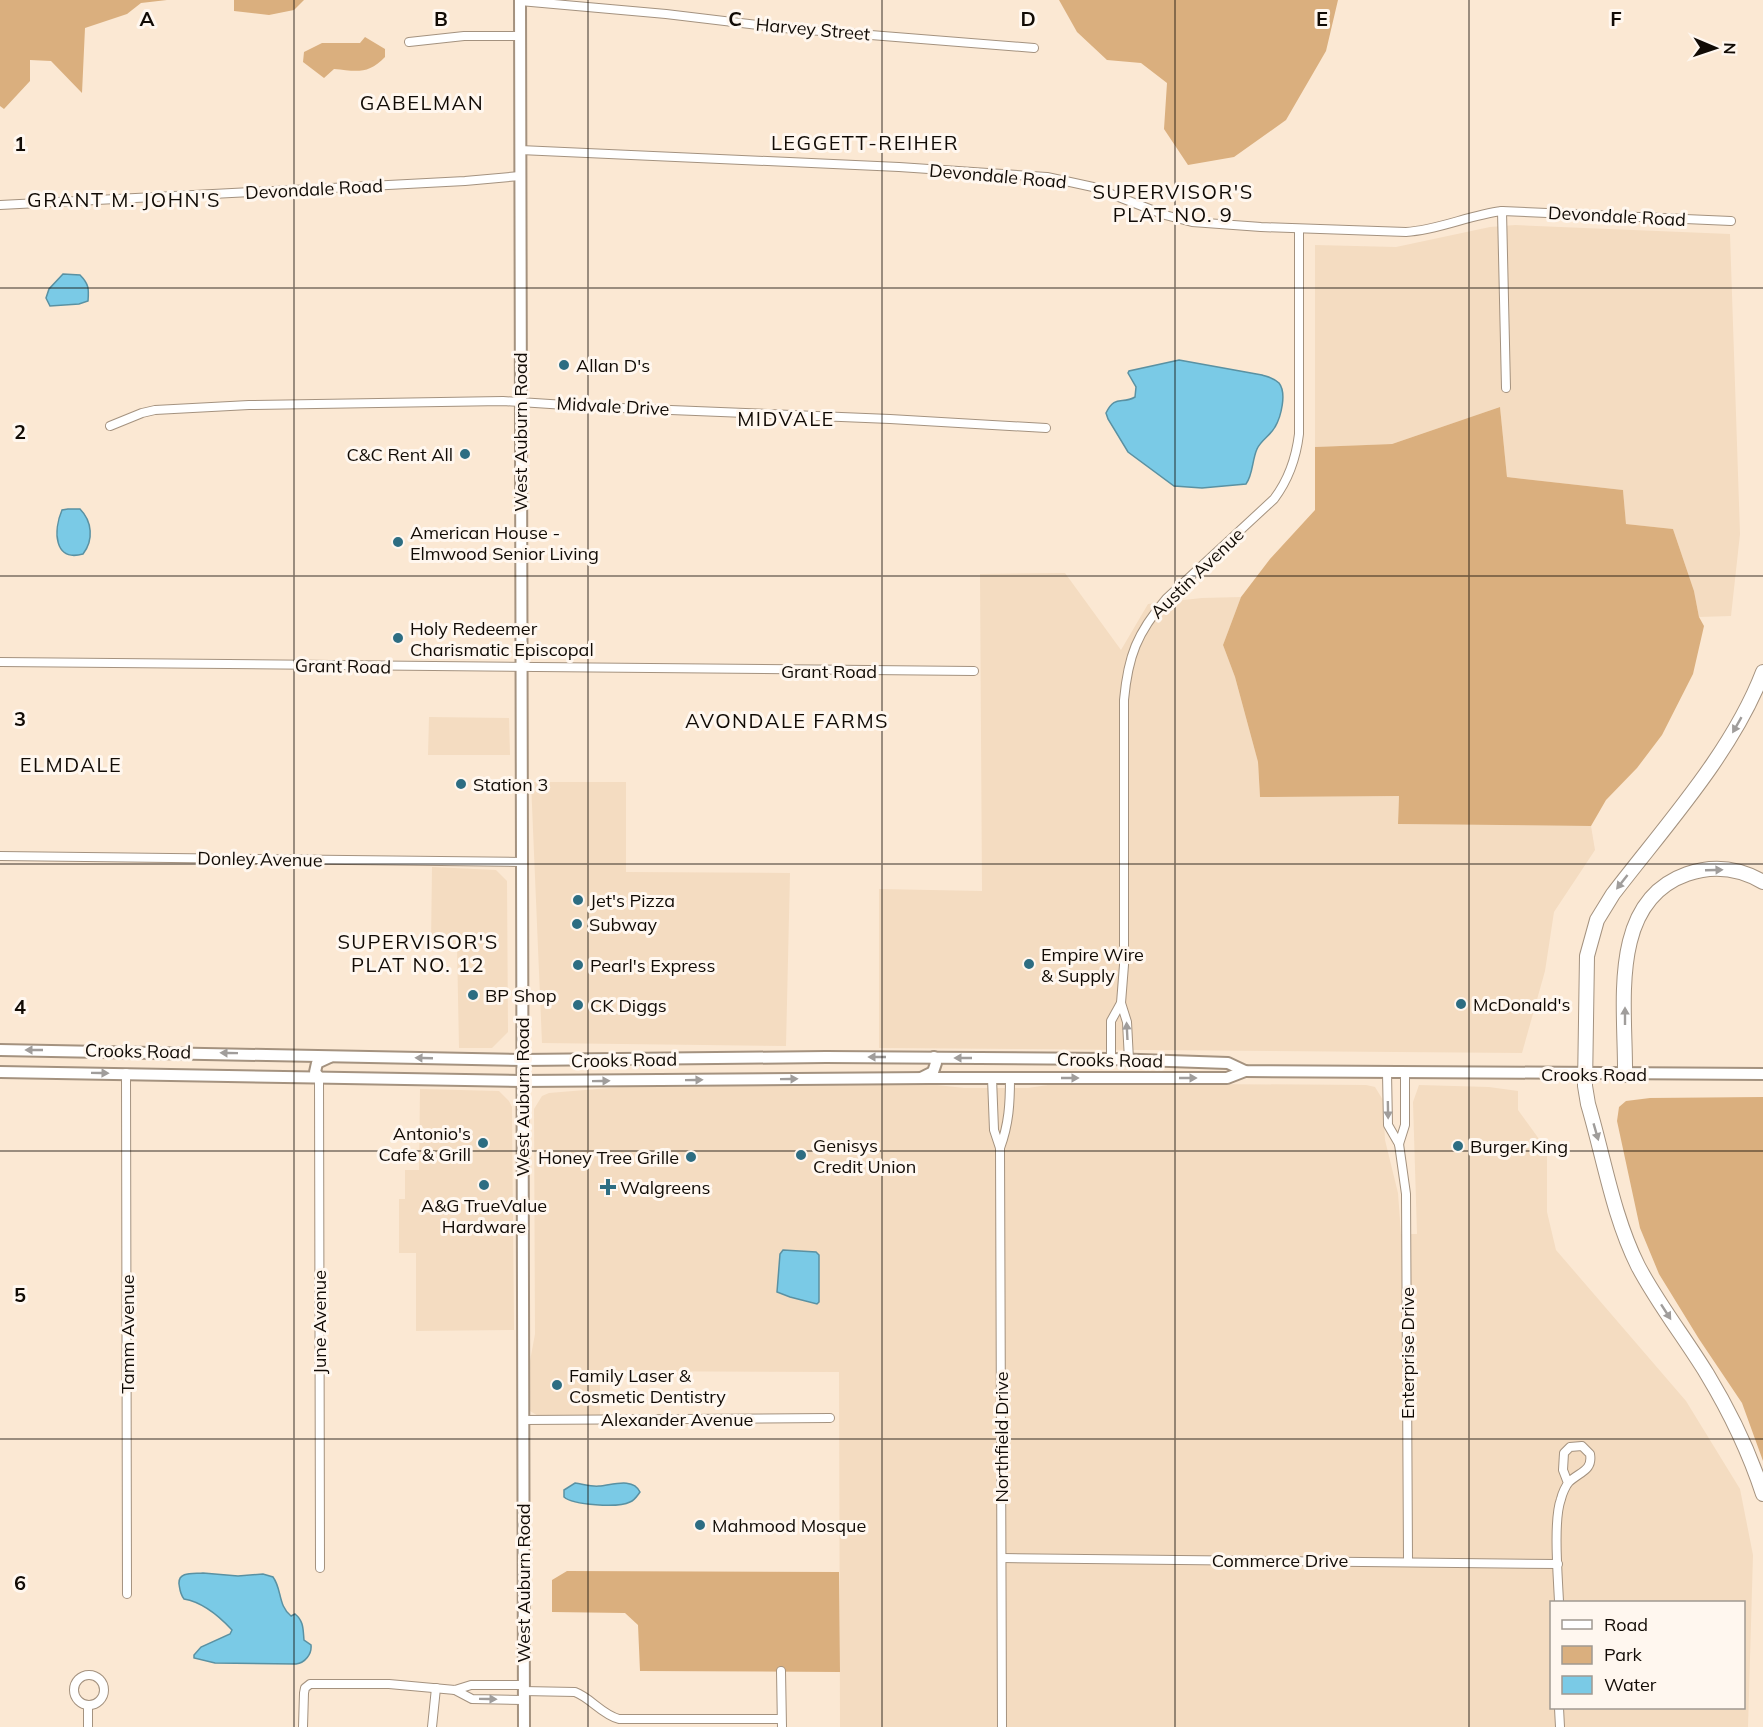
<svg xmlns="http://www.w3.org/2000/svg" width="1763" height="1727" font-family="Mulish,sans-serif">
<style>
.built{fill:#f4dcc1;fill-rule:evenodd}
.green{fill:#daaf7e}
.water{fill:#7acae6;stroke:#5a91a2;stroke-width:1.5}
.lines{fill:none;stroke-linecap:round;stroke-linejoin:round}
.minor-casing{stroke:#a4927f;stroke-width:10}
.secondary-casing{stroke:#a4927f;stroke-width:14}
.motorway-casing{stroke:#a4927f;stroke-width:16}
.minor{stroke:#fff;stroke-width:8}
.secondary{stroke:#fff;stroke-width:10}
.motorway{stroke:#fff;stroke-width:14}
.oneway{fill:#a09d9b}
.grid{fill:none;stroke:#110b05;stroke-width:1.5;stroke-opacity:0.55}
.poi-dot{fill:#2d6d82;stroke:#fff7ef;stroke-width:2}
.labels{text-anchor:middle;dominant-baseline:central;stroke-width:6;stroke-linejoin:round;paint-order:stroke}
.street-label{font-size:18px;fill:#110b05;stroke:#fff7ef}
.poi-label{font-size:18px;fill:#110b05;stroke:#fff7ef;text-anchor:start}
.neighbourhood-label{font-size:20px;letter-spacing:1.5px;fill:#110b05;stroke:#fff7ef}
.grid-label{font-size:20px;text-anchor:middle;font-weight:bold;fill:#110b05;stroke:#fff7ef;stroke-width:6;stroke-linejoin:round;paint-order:stroke}
</style>
<rect width="100%" height="100%" fill="#fbe8d3"/>
<g class="built">
<polygon points="1515,225 1730,234 1740,534 1731,616 1699,617 1694,591 1673,529 1626,524 1623,490 1507,477 1500,407 1392,444 1315,447 1315,245 1396,247 1490,227"/>
<polygon points="1065,573 1121,650 1148,604 1202,598 1241,597 1223,645 1235,677 1258,762 1260,797 1399,796 1398,824 1591,826 1595,850 1554,912 1545,971 1522,1053 879,1048 879,889 982,891 980,574"/>
<polygon points="429,717 509,718 510,755 428,755"/>
<polygon points="531,782 626,782 626,872 790,873 786,1046 542,1043"/>
<polygon points="432,867 496,870 507,881 508,1032 492,1048 459,1048 457,945 431,945"/>
<path d="M1061,1083l305,2 9,2 8,13 2,40 13,53 3,41h16l-4,-132 6,-17 70,2 29,4v19l29,40v62l9,38 130,151 54,88 13,66 -5,172h-908l-1,-355 -239,-1v46h-60l-10,-6v-50l5,-27 -1,-225 8,-13 7,-3 72,-6 307,-3 36,4h64zM1552,1602h192v106h-192z"/>
<polygon points="420,1089 499,1091 509,1101 512,1107 514,1330 416,1331 416,1253 399,1253 399,1199 405,1199 405,1170 419,1170"/>
</g>
<g class="green">
<polygon points="0,0 167,0 141,3 127,14 85,28 82,93 51,61 30,60 30,81 4,109 0,106"/>
<polygon points="234,0 304,0 294,10 269,15 234,11"/>
<polygon points="1059,0 1338,0 1326,51 1286,120 1234,157 1188,165 1164,129 1167,83 1141,63 1107,60 1077,32"/>
<path d="M365,37l20,12v8c-17,18 -29,14 -51,12l-10,9 -21,-16 1,-10 18,-9h38z"/>
<polygon points="1500,407 1507,477 1623,490 1626,524 1673,529 1694,591 1699,617 1704,626 1693,674 1662,735 1637,768 1606,800 1591,826 1398,824 1399,796 1260,797 1258,762 1235,677 1223,645 1241,597 1270,559 1315,510 1315,447 1392,444"/>
<polygon points="1763,1097 1763,1461 1742,1403 1699,1339 1659,1274 1640,1228 1617,1121 1619,1107 1626,1101 1650,1098"/>
<polygon points="567,1571 839,1572 840,1672 640,1671 638,1625 625,1613 552,1612 552,1580"/>
</g>
<g class="water">
<path d="M63,274l17,1c9,9 9,14 8,26l-9,3 -29,2 -4,-8 3,-9z"/>
<path d="M1179,360l83,15c6,2 12,3 17,8 8,10 2,34 -4,44 -5,9 -14,13 -18,22 -5,11 -4,26 -11,35l-44,4 -28,-2 -46,-34 -20,-33 -2,-6c9,-19 16,-8 29,-16l1,-10 -8,-14 1,-2z"/>
<path d="M68,509h12c12,12 14,31 3,45 -29,8 -30,-23 -21,-44z"/>
<polygon points="783,1250 816,1252 819,1255 819,1302 817,1304 790,1297 777,1292 780,1254"/>
<path d="M575,1483c8,1 17,4 24,3 13,-1 34,-9 41,6 -3,4 -5,8 -10,10 -12,6 -57,3 -66,-5v-7z"/>
<path d="M203,1573l35,3 25,-2 10,3c9,12 5,29 18,39l4,-2c9,7 8,16 9,26l7,5c1,9 -6,18 -15,19l-81,-1 -21,-5v-3l7,-8 29,-13 2,-4c-12,-13 -30,-28 -48,-31 -4,-5 -4,-9 -5,-15 -1,-13 15,-10 24,-11z"/>
</g>
<g class="lines">
<g class="minor-casing">
<g id="minor">
<polyline points="520,1 666,14 783,28 1034,48"/>
<polyline points="409,42 464,36 520,36"/>
<path d="M520,150l379,17 148,10 46,10 72,28 27,7 69,5 145,5c33,-2 63,-17 96,-21l229,10"/>
<polyline points="0,205 465,181 520,176"/>
<polyline points="1502,211 1506,388"/>
<polyline points="110,426 142,413 155,410 249,405 503,401 596,407 890,419 1046,428"/>
<polyline points="0,662 974,671"/>
<polyline points="0,856 521,862"/>
<polyline points="1121,1003 1127,1022 1129,1060"/>
<path d="M1111,1059v-38l10,-18 3,-38v-265c4,-44 13,-67 42,-101l108,-100c15,-20 22,-40 25,-65v-205"/>
<polyline points="126,1073 127,1594"/>
<polyline points="1387,1073 1388,1125 1399,1144 1406,1194 1408,1561"/>
<polyline points="319,1077 320,1568"/>
<polyline points="992,1078 994,1130 1000,1148 1002,1727"/>
<polyline points="1399,1144 1405,1125 1405,1073"/>
<path d="M1000,1148c9,-24 10,-45 10,-70"/>
<polyline points="523,1420 830,1418"/>
<polyline points="1002,1558 1558,1564"/>
<path d="M1559,1602c-1,-24 -6,-82 2,-103 1,-5 5,-14 8,-17 10,-10 24,-11 21,-28l-8,-8 -12,1 -6,6 -1,17 5,13"/>
<polyline points="781,1671 782,1727"/>
<circle cx="89" cy="1690" r="15"/>
<polyline points="455,1690 472,1699 523,1700"/>
<path d="M523,1691l52,1c16,6 26,22 44,27h162"/>
<polyline points="1559,1708 1560,1727"/>
<polyline points="88,1727 88,1705"/>
<polyline points="303,1727 304,1693 305,1688 310,1684 389,1684 455,1690 471,1685 523,1685"/>
<polyline points="432,1727 436,1688"/>
</g>
</g>
<g class="secondary-casing">
<g id="secondary">
<polyline points="520,0 524,1727"/>
<polyline points="0,1050 522,1060 826,1057 1111,1059 1228,1063 1245,1071 1763,1074"/>
<polyline points="0,1072 521,1081 929,1078 1227,1078 1245,1071"/>
<polyline points="319,1077 315,1072 317,1063 330,1057"/>
<polyline points="921,1078 933,1072 936,1063 934,1057"/>
</g>
</g>
<g class="motorway-casing">
<g id="motorway">
<path d="M1763,672c-31,81 -98,154 -150,222l-16,26 -10,36 -2,130 3,18c16,54 25,112 50,162 20,38 47,72 69,108 23,38 42,77 56,120"/>
<path d="M1625,1075c1,-67 -18,-173 62,-201 26,-9 52,-6 76,8"/>
</g>
</g>
<use href="#minor" class="minor"/>
<use href="#secondary" class="secondary"/>
<use href="#motorway" class="motorway"/>
</g>
<defs><path id="oneway-solid" d="M-6-.8H1V-3.2L6.5 0L1 3.2V.8H-6Z" transform="scale(1.5)"/></defs>
<g class="oneway">
<use href="#oneway-solid" transform="translate(1737 725) rotate(120)"/>
<use href="#oneway-solid" transform="translate(1714 870) rotate(-2)"/>
<use href="#oneway-solid" transform="translate(1622 882) rotate(128)"/>
<use href="#oneway-solid" transform="translate(1625 1016) rotate(-90)"/>
<use href="#oneway-solid" transform="translate(1127 1031) rotate(-93)"/>
<use href="#oneway-solid" transform="translate(34 1050) rotate(-180)"/>
<use href="#oneway-solid" transform="translate(229 1053) rotate(-179)"/>
<use href="#oneway-solid" transform="translate(877 1057) rotate(-180)"/>
<use href="#oneway-solid" transform="translate(424 1058) rotate(-178)"/>
<use href="#oneway-solid" transform="translate(963 1058) rotate(-180)"/>
<use href="#oneway-solid" transform="translate(100 1073) rotate(1)"/>
<use href="#oneway-solid" transform="translate(1070 1078)"/>
<use href="#oneway-solid" transform="translate(1188 1078)"/>
<use href="#oneway-solid" transform="translate(789 1079) rotate(-1)"/>
<use href="#oneway-solid" transform="translate(694 1080) rotate(-1)"/>
<use href="#oneway-solid" transform="translate(601 1081) rotate(-1)"/>
<use href="#oneway-solid" transform="translate(1388 1110) rotate(89)"/>
<use href="#oneway-solid" transform="translate(1596 1132) rotate(74)"/>
<use href="#oneway-solid" transform="translate(1666 1312) rotate(57)"/>
<use href="#oneway-solid" transform="translate(488 1699) rotate(1)"/>
</g>
<path class="grid" d="M294,0v1727M588,0v1727M882,0v1727M1175,0v1727M1469,0v1727M0,288h1763M0,576h1763M0,864h1763M0,1151h1763M0,1439h1763"/>
<g class="poi-dot">
<circle cx="564" cy="365" r="6"/>
<circle cx="465" cy="454" r="6"/>
<circle cx="398" cy="542" r="6"/>
<circle cx="398" cy="638" r="6"/>
<circle cx="461" cy="784" r="6"/>
<circle cx="578" cy="900" r="6"/>
<circle cx="577" cy="924" r="6"/>
<circle cx="1029" cy="964" r="6"/>
<circle cx="578" cy="965" r="6"/>
<circle cx="473" cy="995" r="6"/>
<circle cx="1461" cy="1004" r="6"/>
<circle cx="578" cy="1005" r="6"/>
<circle cx="483" cy="1143" r="6"/>
<circle cx="1458" cy="1146" r="6"/>
<circle cx="801" cy="1155" r="6"/>
<circle cx="691" cy="1157" r="6"/>
<circle cx="484" cy="1185" r="6"/>
<path d="M605 1178h6v6h6v6h-6v6h-6v-6h-6v-6h6z"/>
<circle cx="557" cy="1385" r="6"/>
<circle cx="700" cy="1525" r="6"/>
</g>
<g class="labels">
<g class="street-label">
<text transform="translate(813 29) rotate(5)">Harvey Street</text>
<text transform="translate(998 176) rotate(5)">Devondale Road</text>
<text transform="translate(314 189) rotate(-3)">Devondale Road</text>
<text transform="translate(1617 216) rotate(3)">Devondale Road</text>
<text transform="translate(613 406) rotate(3)">Midvale Drive</text>
<text transform="translate(520 432) rotate(-90)">West Auburn Road</text>
<text transform="translate(1197 573) rotate(-44)">Austin Avenue</text>
<text transform="translate(343 666) rotate(1)">Grant Road</text>
<text x="829" y="671">Grant Road</text>
<text transform="translate(260 859) rotate(1)">Donley Avenue</text>
<text transform="translate(138 1051) rotate(1)">Crooks Road</text>
<text transform="translate(624 1060) rotate(-1)">Crooks Road</text>
<text transform="translate(1110 1060) rotate(1)">Crooks Road</text>
<text x="1594" y="1074">Crooks Road</text>
<text transform="translate(522 1097) rotate(-90)">West Auburn Road</text>
<text transform="translate(319 1322) rotate(-90)">June Avenue</text>
<text transform="translate(127 1334) rotate(-90)">Tamm Avenue</text>
<text transform="translate(1407 1353) rotate(-90)">Enterprise Drive</text>
<text x="677" y="1419">Alexander Avenue</text>
<text transform="translate(1001 1437) rotate(-90)">Northfield Drive</text>
<text x="1280" y="1560">Commerce Drive</text>
<text transform="translate(523 1583) rotate(-90)">West Auburn Road</text>
</g>
<g class="poi-label">
<text x="576" y="365">Allan D's</text>
<text x="453" y="454" text-anchor="end">C&amp;C Rent All</text>
<text x="410" y="532">American House -<tspan x="410" dy="21">Elmwood Senior Living</tspan></text>
<text x="410" y="628">Holy Redeemer<tspan x="410" dy="21">Charismatic Episcopal</tspan></text>
<text x="473" y="784">Station 3</text>
<text x="590" y="900">Jet's Pizza</text>
<text x="589" y="924">Subway</text>
<text x="1041" y="954">Empire Wire<tspan x="1041" dy="21">&amp; Supply</tspan></text>
<text x="590" y="965">Pearl's Express</text>
<text x="485" y="995">BP Shop</text>
<text x="1473" y="1004">McDonald's</text>
<text x="590" y="1005">CK Diggs</text>
<text x="471" y="1133" text-anchor="end">Antonio's<tspan x="471" dy="21">Cafe &amp; Grill</tspan></text>
<text x="813" y="1145">Genisys<tspan x="813" dy="21">Credit Union</tspan></text>
<text x="1470" y="1146">Burger King</text>
<text x="679" y="1157" text-anchor="end">Honey Tree Grille</text>
<text x="620" y="1187">Walgreens</text>
<text x="484" y="1205" text-anchor="middle">A&amp;G TrueValue<tspan x="484" dy="21">Hardware</tspan></text>
<text x="569" y="1375">Family Laser &amp;<tspan x="569" dy="21">Cosmetic Dentistry</tspan></text>
<text x="712" y="1525">Mahmood Mosque</text>
</g>
<g class="neighbourhood-label">
<text x="422" y="102">GABELMAN</text>
<text x="865" y="142">LEGGETT-REIHER</text>
<text x="1173" y="191">SUPERVISOR'S<tspan x="1173" dy="23">PLAT NO. 9</tspan></text>
<text x="124" y="199">GRANT M. JOHN'S</text>
<text x="786" y="418">MIDVALE</text>
<text x="787" y="720">AVONDALE FARMS</text>
<text x="71" y="764">ELMDALE</text>
<text x="418" y="941">SUPERVISOR'S<tspan x="418" dy="23">PLAT NO. 12</tspan></text>
</g>
</g>
<g class="grid-label">
<text x="147" y="26">A</text>
<text x="441" y="26">B</text>
<text x="735" y="26">C</text>
<text x="1028" y="26">D</text>
<text x="1322" y="26">E</text>
<text x="1616" y="26">F</text>
<text x="20" y="151">1</text>
<text x="20" y="439">2</text>
<text x="20" y="726">3</text>
<text x="20" y="1014">4</text>
<text x="20" y="1302">5</text>
<text x="20" y="1590">6</text>
</g>
<rect x="1550" y="1601" width="195" height="108" fill="#fff7ef" stroke="#a09991" stroke-width="1.5"/>
<rect x="1562" y="1620" width="30" height="9" fill="#ffffff" stroke="#a09991" stroke-width="1.5"/>
<text x="1604" y="1631" font-size="18" fill="#110b05">Road</text>
<rect x="1562" y="1646" width="30" height="18" fill="#daaf7e" stroke="#a09991" stroke-width="1.5"/>
<text x="1604" y="1661" font-size="18" fill="#110b05">Park</text>
<rect x="1562" y="1676" width="30" height="18" fill="#7acae6" stroke="#a09991" stroke-width="1.5"/>
<text x="1604" y="1691" font-size="18" fill="#110b05">Water</text>
<g transform="translate(1715 48) rotate(92)" stroke="#fff7ef" stroke-width="4.5" paint-order="stroke">
<path d="M0-4.5L10 22L0 15L-10 22Z" fill="#110b05"/>
<text y="-9" font-size="16" font-weight="bold" text-anchor="middle" fill="#110b05">N</text>
</g>
</svg>
